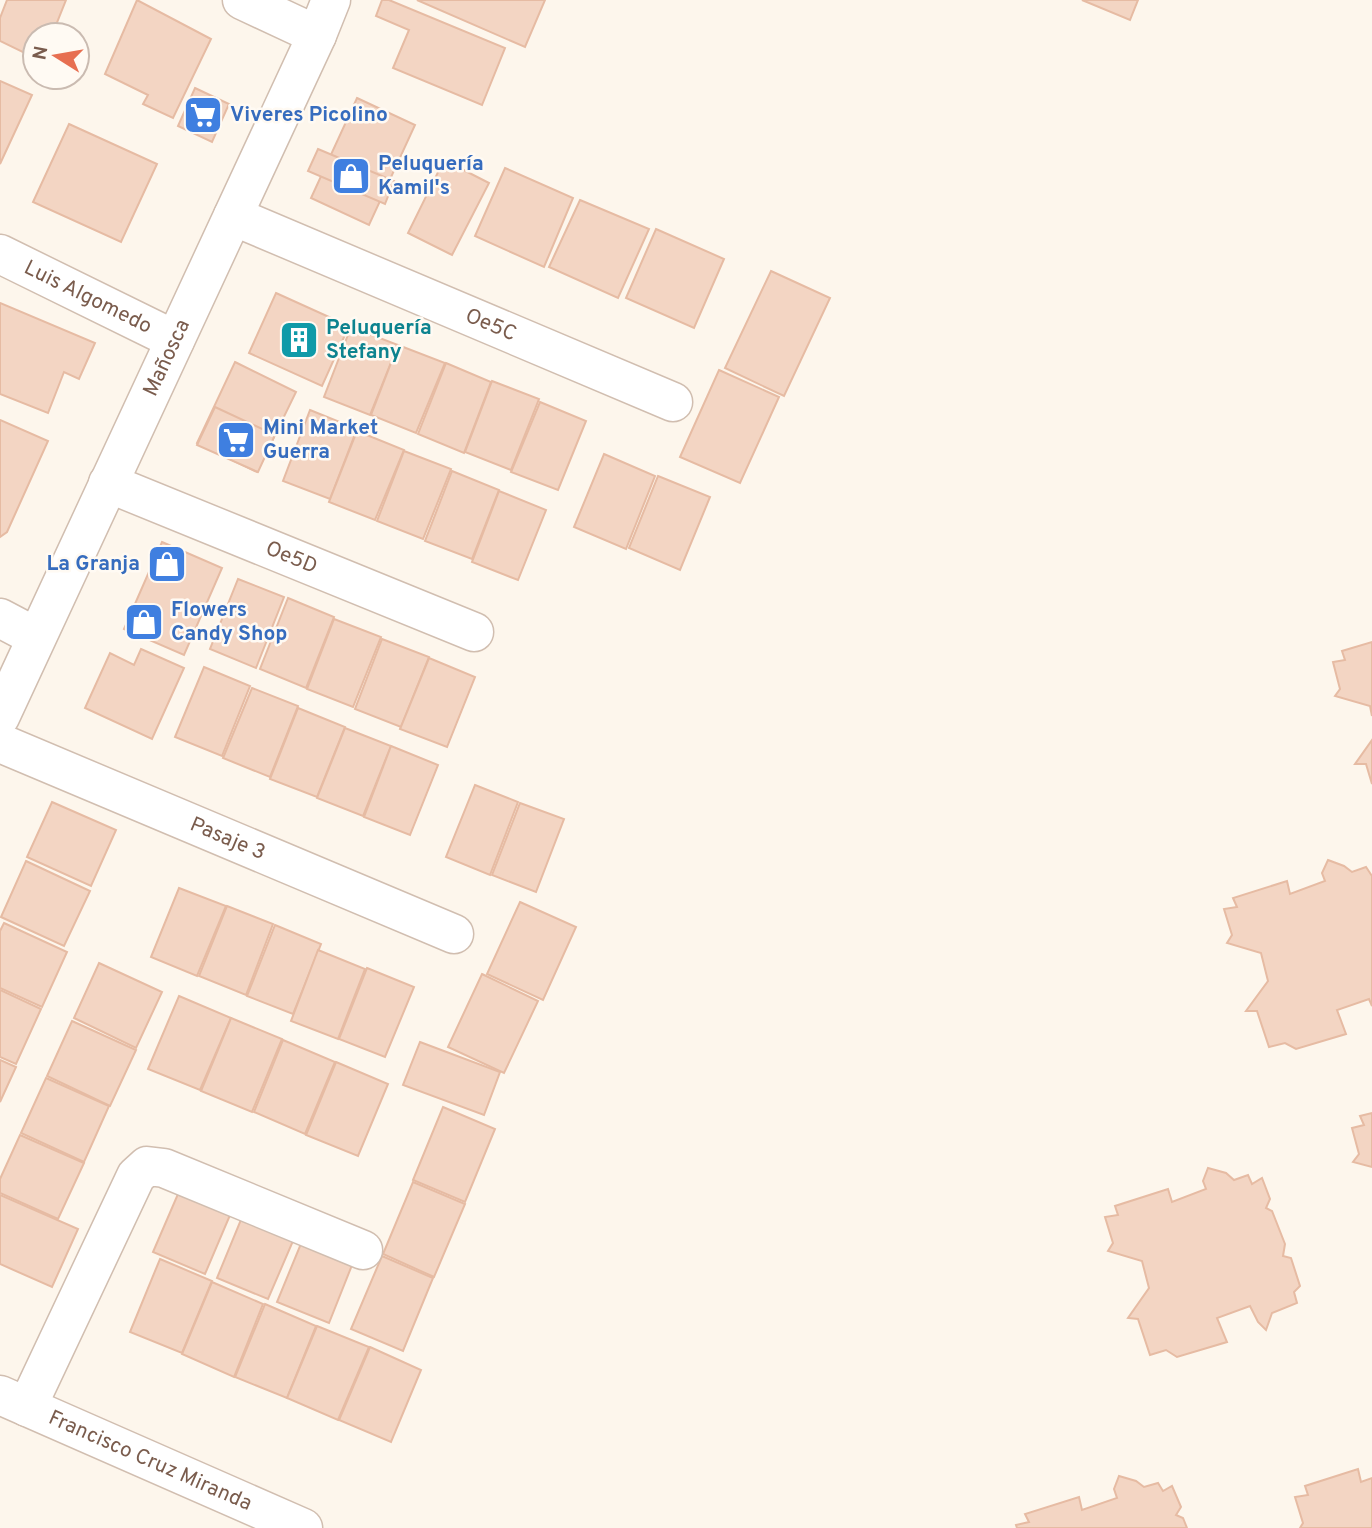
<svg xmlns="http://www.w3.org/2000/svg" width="1372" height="1528" font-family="Overpass,sans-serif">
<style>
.building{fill:#f3d5c3;stroke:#e6bba3;stroke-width:2}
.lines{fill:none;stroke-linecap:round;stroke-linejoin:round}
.minor-casing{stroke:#d1beb0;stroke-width:41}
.minor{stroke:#fff;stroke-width:38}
.labels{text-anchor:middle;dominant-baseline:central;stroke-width:5;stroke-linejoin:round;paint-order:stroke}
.shop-label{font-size:21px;font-weight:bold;fill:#366cbe;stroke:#fffaf3;text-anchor:start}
.street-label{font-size:21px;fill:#7a5c4d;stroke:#fffaf3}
.culture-label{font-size:21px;font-weight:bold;fill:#0d838f;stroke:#fffaf3;text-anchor:start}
</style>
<rect width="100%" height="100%" fill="#fdf6ec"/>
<g class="building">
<polygon points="7,0 66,0 52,35 35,35 35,58 0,41 0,18"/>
<polygon points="137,0 211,39 173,118 143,104 148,95 105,74"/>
<polygon points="382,0 389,0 505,48 482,105 393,68 409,30 376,16"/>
<polygon points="417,0 545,0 525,47"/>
<polygon points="1082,0 1138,0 1130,20"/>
<polygon points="0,81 32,95 0,164"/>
<polygon points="195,88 229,104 212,142 178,126"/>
<polygon points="357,98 415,125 369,225 311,198"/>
<polygon points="69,124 157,164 121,242 33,202"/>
<polygon points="318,149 394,181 385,204 308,171"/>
<polygon points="444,160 489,183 452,255 408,233"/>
<polygon points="505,168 573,198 544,267 475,236"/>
<polygon points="580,200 649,229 618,298 549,267"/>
<polygon points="656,229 724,259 694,328 626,298"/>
<polygon points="771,271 830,298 784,396 725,368"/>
<polygon points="276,293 349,326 322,386 249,353"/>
<polygon points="0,303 95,343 79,379 64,372 48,413 0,394"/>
<polygon points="351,327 398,345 370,415 324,397"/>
<polygon points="398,345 445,363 416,433 371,415"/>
<polygon points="235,362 296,392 257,472 197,443"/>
<polygon points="446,363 491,382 464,453 418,434"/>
<polygon points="719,370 779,397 740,483 680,457"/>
<polygon points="492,381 539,399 511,470 465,452"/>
<polygon points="540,402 586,421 558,490 511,472"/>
<polygon points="215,407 275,435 258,472 197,445"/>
<polygon points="310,410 357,429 330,499 283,481"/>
<polygon points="0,420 48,441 7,532 0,537"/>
<polygon points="357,431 404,450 375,520 329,502"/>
<polygon points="404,451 451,469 423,539 377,521"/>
<polygon points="604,454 655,476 626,549 574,527"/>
<polygon points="452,471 499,490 472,559 425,541"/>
<polygon points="658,476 710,497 680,570 629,548"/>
<polygon points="499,491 546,510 518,580 472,562"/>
<polygon points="162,542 222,568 184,655 124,629"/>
<polygon points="238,579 284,597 256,668 210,649"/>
<polygon points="288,598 334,617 306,688 260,669"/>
<polygon points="334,619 381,637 353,707 307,689"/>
<polygon points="382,639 429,657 401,727 355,709"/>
<polygon points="1372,642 1372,716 1370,706 1335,696 1340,689 1333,662 1345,660 1342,651"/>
<polygon points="141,649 184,668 152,739 85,708 110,653 134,665"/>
<polygon points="429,658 475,677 447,747 400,729"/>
<polygon points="204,667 250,686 222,756 175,737"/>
<polygon points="252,688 298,706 270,777 223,758"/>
<polygon points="298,708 345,727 317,797 270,779"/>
<polygon points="345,728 391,746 363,816 317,798"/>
<polygon points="1372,740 1372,784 1366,764 1355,764"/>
<polygon points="391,746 438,765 410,835 364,817"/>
<polygon points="475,785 518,802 490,875 446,857"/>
<polygon points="52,802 116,830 91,886 27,857"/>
<polygon points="520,803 564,819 536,892 492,875"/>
<polygon points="1328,860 1344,866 1352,872 1366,867 1372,876 1372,1006 1369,999 1337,1010 1346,1034 1296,1049 1285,1043 1269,1047 1257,1011 1246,1011 1268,981 1261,953 1227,943 1232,935 1224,909 1237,907 1233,898 1287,881 1290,894 1325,881 1322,873"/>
<polygon points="26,861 90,891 64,946 1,917"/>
<polygon points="179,888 226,906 197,976 151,957"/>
<polygon points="520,902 576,927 543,1000 487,974"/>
<polygon points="227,906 273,924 246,995 199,976"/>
<polygon points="4,923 67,952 42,1007 0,988 0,931"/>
<polygon points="275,925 321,944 293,1014 247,996"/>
<polygon points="318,950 365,969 338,1039 291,1021"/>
<polygon points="99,963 162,992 136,1048 74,1018"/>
<polygon points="367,968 414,987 385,1057 339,1039"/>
<polygon points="482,974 538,1001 504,1073 448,1047"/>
<polygon points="0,990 41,1009 16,1064 0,1057"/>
<polygon points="179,996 231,1018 200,1090 148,1069"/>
<polygon points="231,1018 282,1039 252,1112 201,1091"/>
<polygon points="72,1021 136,1050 110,1106 47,1076"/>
<polygon points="283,1040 335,1062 305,1134 254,1112"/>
<polygon points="420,1042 500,1072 484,1115 403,1085"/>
<polygon points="0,1060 16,1067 0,1102"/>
<polygon points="336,1062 388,1084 358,1156 306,1135"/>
<polygon points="46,1078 109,1106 84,1162 21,1133"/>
<polygon points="443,1107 495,1129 465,1202 413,1180"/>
<polygon points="1372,1113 1372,1167 1353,1162 1359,1154 1352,1128 1364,1125 1360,1116"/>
<polygon points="20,1135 84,1163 58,1219 0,1193 0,1179"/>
<polygon points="1208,1168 1226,1173 1234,1180 1248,1175 1252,1184 1262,1178 1270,1199 1266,1208 1272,1211 1285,1244 1283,1256 1291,1258 1300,1286 1294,1292 1297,1303 1272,1313 1266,1330 1258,1322 1250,1306 1217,1318 1227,1342 1177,1357 1166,1350 1150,1355 1138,1319 1128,1318 1149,1288 1142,1261 1108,1251 1113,1243 1105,1217 1118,1215 1115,1206 1168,1189 1172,1202 1206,1189 1203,1181"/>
<polygon points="184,1180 236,1201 205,1274 153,1252"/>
<polygon points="413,1182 465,1204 434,1277 383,1254"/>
<polygon points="0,1195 78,1229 52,1287 0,1264"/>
<polygon points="247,1205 299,1227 268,1299 217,1278"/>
<polygon points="307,1229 358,1250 329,1323 277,1302"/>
<polygon points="382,1256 433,1278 403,1351 351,1329"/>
<polygon points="160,1259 212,1281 182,1353 130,1332"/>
<polygon points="212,1282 263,1304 234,1377 182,1354"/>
<polygon points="265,1304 316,1326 287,1398 235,1377"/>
<polygon points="317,1326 369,1347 338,1420 287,1398"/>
<polygon points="370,1347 421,1370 391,1442 339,1420"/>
<polygon points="1358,1469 1361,1482 1372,1478 1372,1528 1300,1528 1303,1523 1295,1497 1308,1495 1305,1486"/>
<polygon points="1119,1476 1136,1481 1144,1487 1158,1483 1163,1491 1172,1486 1181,1507 1176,1515 1183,1518 1187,1528 1017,1528 1016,1525 1029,1522 1025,1514 1079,1497 1082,1510 1117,1498 1114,1489"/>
</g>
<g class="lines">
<g class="minor-casing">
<g id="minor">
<polyline points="242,0 317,35"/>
<path id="s1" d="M233,216l440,186"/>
<path id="s2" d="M0,254l175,86"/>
<path id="s3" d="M108,483l366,149"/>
<polyline points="0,618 36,637"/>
<path id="s4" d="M0,717l317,-682 14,-35"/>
<path id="s5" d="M0,743l454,191"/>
<path id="s6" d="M0,1395l303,133"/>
<polyline points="27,1407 136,1176 147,1166 164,1168 363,1250"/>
</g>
</g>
<use href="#minor" class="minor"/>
</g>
<defs>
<g id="supermarket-square" transform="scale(2.0125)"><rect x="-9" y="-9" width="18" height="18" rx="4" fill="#3f7fe0" stroke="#fffaf3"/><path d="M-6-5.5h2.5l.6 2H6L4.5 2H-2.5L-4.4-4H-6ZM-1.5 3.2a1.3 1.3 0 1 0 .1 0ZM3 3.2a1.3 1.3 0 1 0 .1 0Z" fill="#fff"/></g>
<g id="shop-square" transform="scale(2.0125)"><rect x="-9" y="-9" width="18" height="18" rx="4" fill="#3f7fe0" stroke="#fffaf3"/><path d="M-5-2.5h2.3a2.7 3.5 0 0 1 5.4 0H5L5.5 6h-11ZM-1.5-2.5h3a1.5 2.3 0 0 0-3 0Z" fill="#fff"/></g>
<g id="building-square" transform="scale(2.0125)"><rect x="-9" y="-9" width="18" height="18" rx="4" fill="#0f9aa8" stroke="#fffaf3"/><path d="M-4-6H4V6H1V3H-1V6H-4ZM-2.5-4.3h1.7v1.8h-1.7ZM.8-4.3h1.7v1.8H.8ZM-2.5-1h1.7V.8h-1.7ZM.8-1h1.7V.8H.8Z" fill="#fff"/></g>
</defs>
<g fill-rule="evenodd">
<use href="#supermarket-square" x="203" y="115"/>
<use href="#shop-square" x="351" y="176"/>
<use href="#building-square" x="299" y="340"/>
<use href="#supermarket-square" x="236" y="440"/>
<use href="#shop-square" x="167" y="564"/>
<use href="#shop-square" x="144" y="622"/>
</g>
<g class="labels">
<g class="shop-label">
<text x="230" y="115">Viveres Picolino</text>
<text x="378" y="164">Peluquería<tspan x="378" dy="24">Kamil's</tspan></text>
<text x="263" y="428">Mini Market<tspan x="263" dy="24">Guerra</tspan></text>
<text x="140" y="564" text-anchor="end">La Granja</text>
<text x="171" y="610">Flowers<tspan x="171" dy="24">Candy Shop</tspan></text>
</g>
<g class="street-label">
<text stroke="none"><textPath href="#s2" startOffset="98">Luis Algomedo</textPath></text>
<text stroke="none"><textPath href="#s1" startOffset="280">Oe5C</textPath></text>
<text stroke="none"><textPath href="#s4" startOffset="396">Mañosca</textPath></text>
<text stroke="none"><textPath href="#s3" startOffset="198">Oe5D</textPath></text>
<text stroke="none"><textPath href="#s5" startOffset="247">Pasaje 3</textPath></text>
<text stroke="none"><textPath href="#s6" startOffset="164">Francisco Cruz Miranda</textPath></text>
</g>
<g class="culture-label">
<text x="326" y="328">Peluquería<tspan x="326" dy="24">Stefany</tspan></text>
</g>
</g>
<g transform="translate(56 56) rotate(281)"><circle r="33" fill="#fffaf3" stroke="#cabbb1" stroke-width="2"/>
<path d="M0-5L12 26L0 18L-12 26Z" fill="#e76f51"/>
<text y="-10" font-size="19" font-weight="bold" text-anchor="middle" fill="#7a5c4d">N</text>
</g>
</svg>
